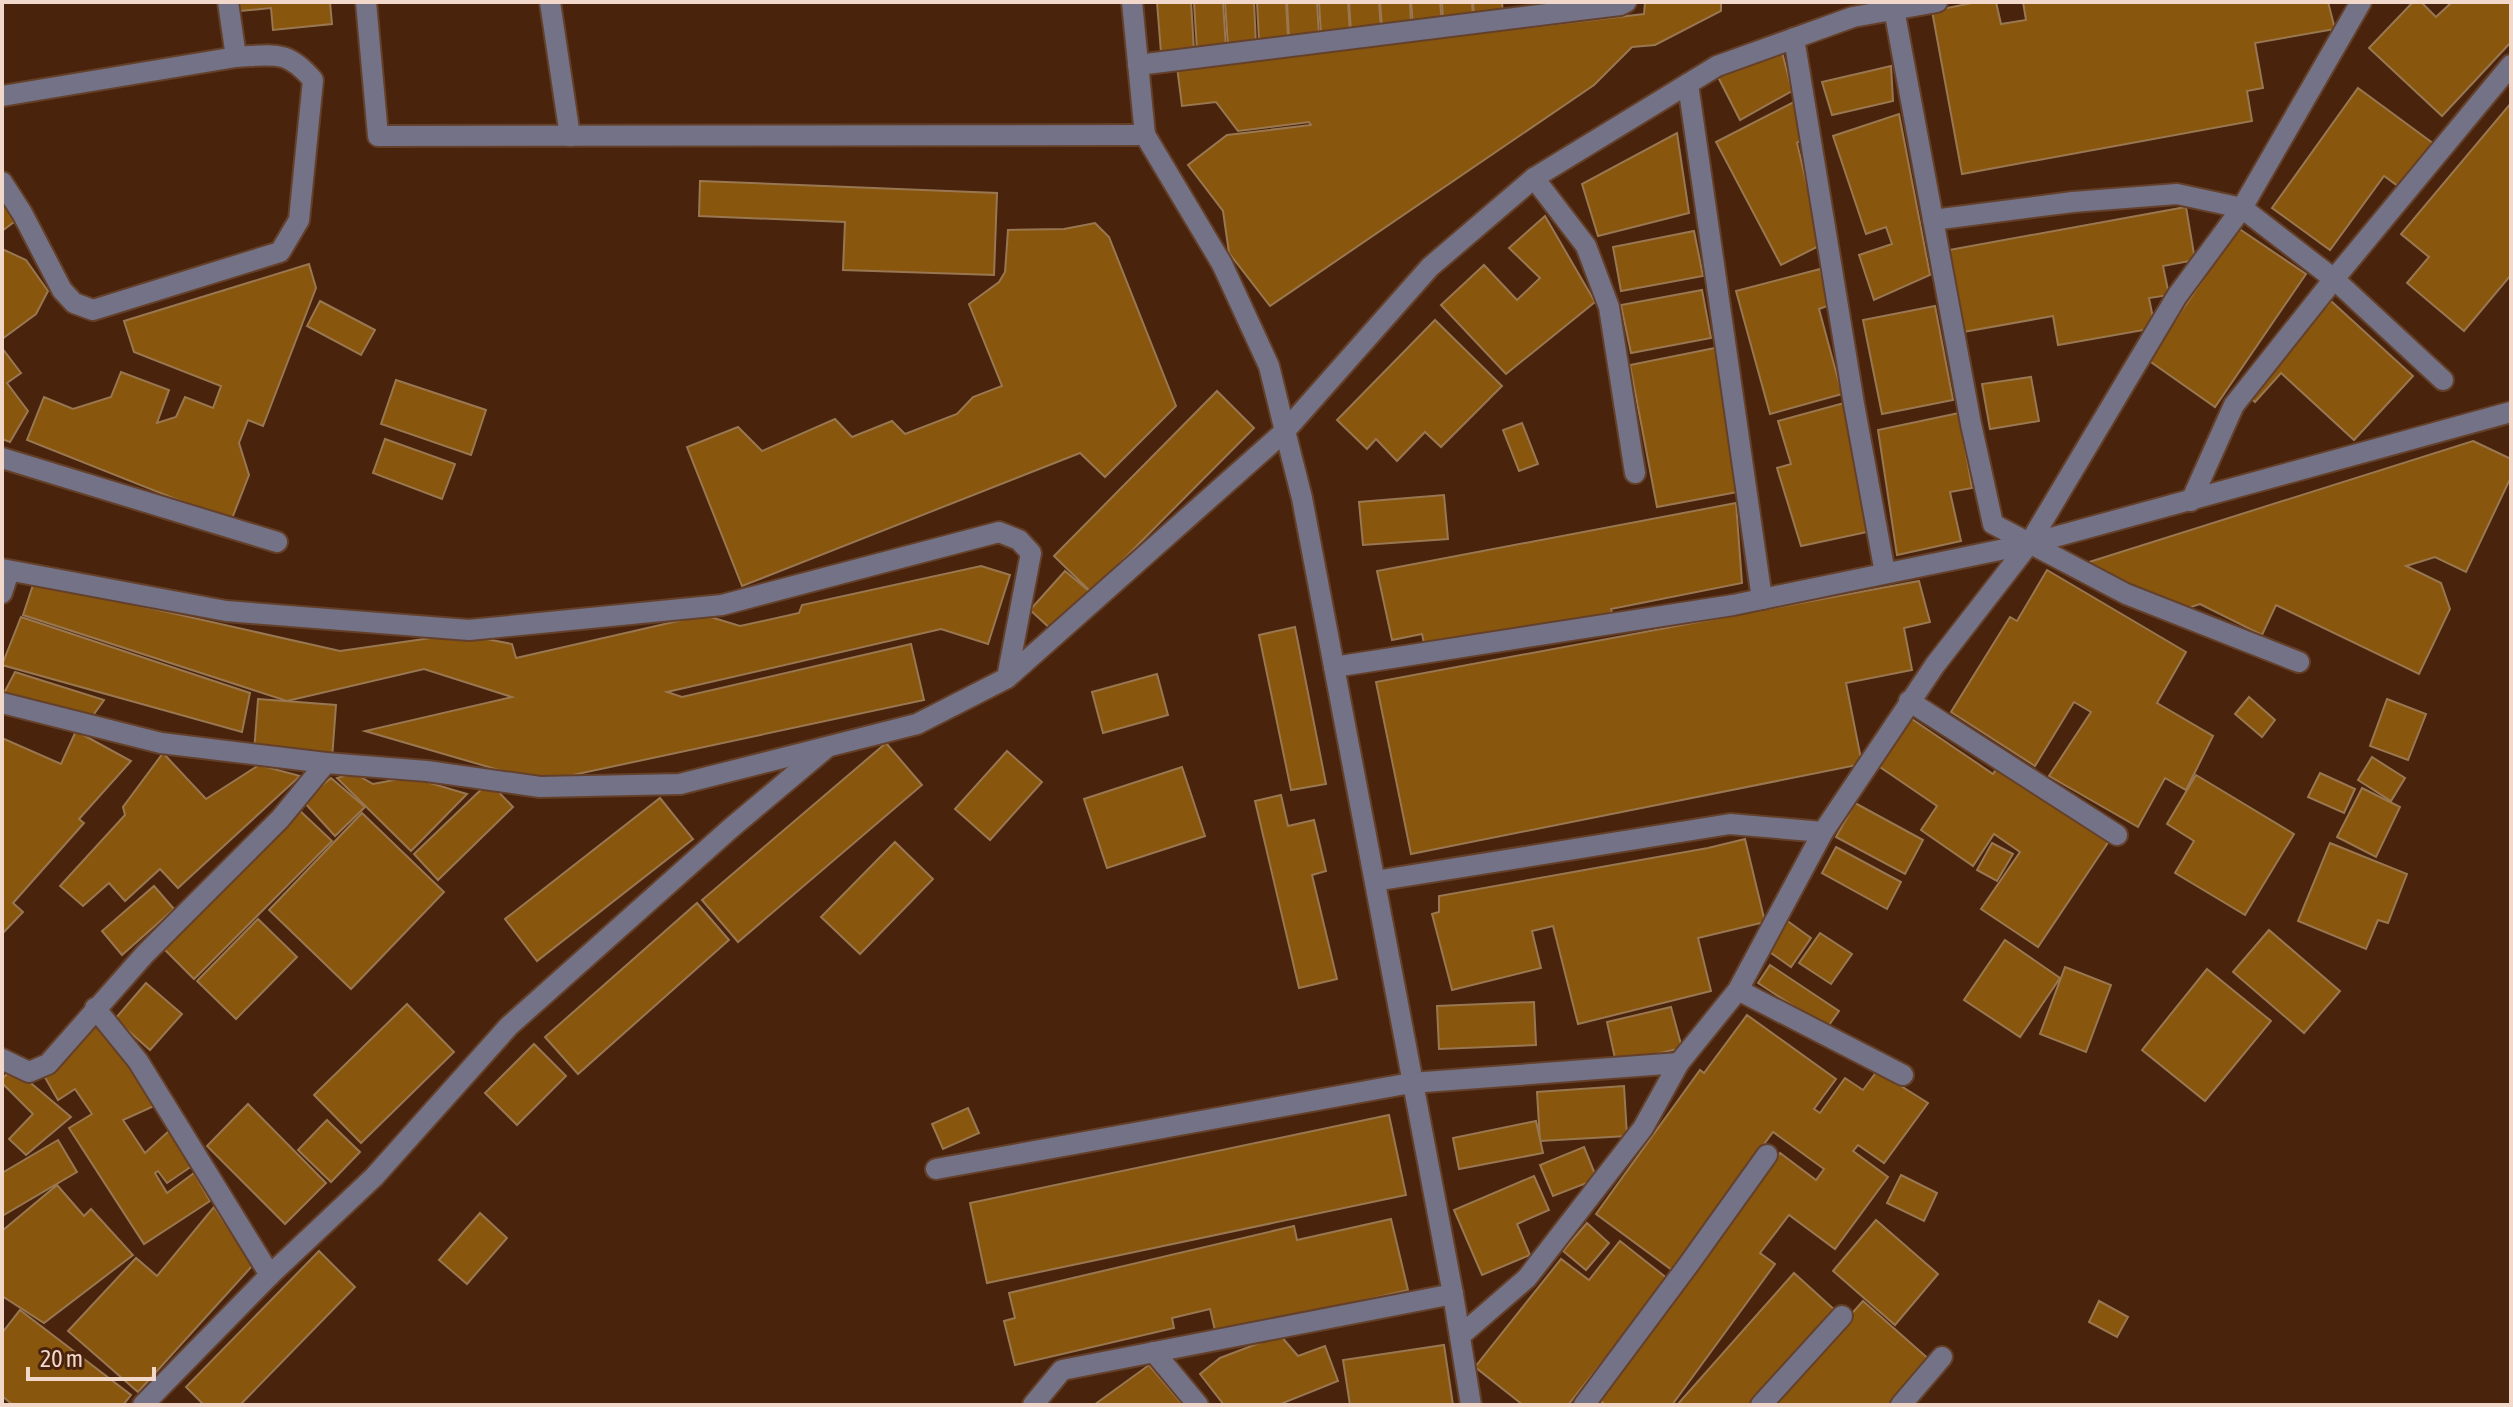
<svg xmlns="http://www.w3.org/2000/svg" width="2513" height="1407" font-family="'Asap Condensed',sans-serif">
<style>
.building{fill:#88560d;stroke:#997751;stroke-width:2}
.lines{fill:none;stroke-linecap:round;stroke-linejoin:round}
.minor-casing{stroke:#64402a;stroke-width:24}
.minor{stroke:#747286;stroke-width:20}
</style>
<rect width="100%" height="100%" fill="#49230b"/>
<g class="building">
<polygon points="239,2 330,2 332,24 273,30 271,8 240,11"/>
<polygon points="1157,2 1191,2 1194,51 1161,53"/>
<polygon points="1194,2 1223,2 1226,48 1197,50"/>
<polygon points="1225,2 1254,2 1256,45 1228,46"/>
<polygon points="1257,2 1286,2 1288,38 1259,40"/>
<polygon points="1287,2 1317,2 1319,35 1289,37"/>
<polygon points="1319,2 1348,2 1350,33 1321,34"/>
<polygon points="1349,2 1379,2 1381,29 1351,31"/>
<polygon points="1380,2 1410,2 1411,25 1382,27"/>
<polygon points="1411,2 1440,2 1442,22 1413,24"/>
<polygon points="1442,2 1472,2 1473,18 1443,20"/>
<polygon points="1473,2 1502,2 1503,15 1474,16"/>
<polygon points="1645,2 1721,2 1721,11 1655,45 1632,47 1594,85 1270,306 1229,253 1223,211 1188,165 1227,135 1311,125 1309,122 1238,131 1216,102 1182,106 1177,67 1644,14"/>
<polygon points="1977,2 1996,2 2001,24 2026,20 2023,2 2328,2 2335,29 2255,43 2263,88 2247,91 2252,121 1962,174 1932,11"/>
<polygon points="2413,2 2421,2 2436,17 2452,2 2511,2 2511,42 2442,116 2369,48"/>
<polygon points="1782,52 1792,91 1740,120 1716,73"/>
<polygon points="1891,66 1893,101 1832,115 1822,82"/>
<polygon points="2358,88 2434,144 2402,189 2384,176 2330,250 2272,208"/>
<polygon points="1796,101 1806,136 1797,143 1821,245 1781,265 1716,142"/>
<polygon points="2511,103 2511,275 2464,331 2407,283 2429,257 2401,234"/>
<polygon points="1899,114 1930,275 1874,300 1859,255 1892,244 1886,227 1866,234 1833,136"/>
<polygon points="1677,133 1689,213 1598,236 1582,184"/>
<polygon points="700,181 997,193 994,275 843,270 845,222 699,216"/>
<polygon points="2,198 18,219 2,231"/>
<polygon points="2186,207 2195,260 2163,266 2169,295 2149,298 2155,328 2058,345 2053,316 1963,332 1949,250"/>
<polygon points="1545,216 1595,302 1506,374 1441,305 1484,265 1517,300 1540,278 1509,248"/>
<polygon points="1095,223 1109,237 1176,406 1105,477 1080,453 742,586 687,447 738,427 762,451 835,419 852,437 892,421 905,434 957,414 973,397 1002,386 969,304 999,282 1005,272 1008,230 1064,229"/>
<polygon points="2238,228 2306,274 2215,407 2148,360"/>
<polygon points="1694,231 1703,276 1621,291 1613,247"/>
<polygon points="2,249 26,260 48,291 36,314 2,339"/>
<polygon points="309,264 316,288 263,426 248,420 239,443 249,475 231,521 27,440 44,397 73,409 111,397 121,372 169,390 157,423 176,417 185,397 213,408 221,386 134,352 124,321"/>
<polygon points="1820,269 1830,305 1819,309 1842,394 1770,414 1736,291"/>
<polygon points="1702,290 1711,338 1631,353 1621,305"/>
<polygon points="320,301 375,330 361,355 307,326"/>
<polygon points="2331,301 2413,376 2354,440 2281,373 2255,402 2247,395"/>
<polygon points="1935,306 1953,400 1882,414 1863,320"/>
<polygon points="1435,320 1502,386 1441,447 1425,432 1397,461 1376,439 1367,449 1337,420"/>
<polygon points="2,348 21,373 7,383 28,411 10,442 2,439"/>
<polygon points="1715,348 1743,491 1657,507 1630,365"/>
<polygon points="2031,377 2039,421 1990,429 1982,384"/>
<polygon points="396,380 486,410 471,455 381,424"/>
<polygon points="1217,391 1254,428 1091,592 1054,556"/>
<polygon points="1844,403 1867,532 1801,546 1777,468 1791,464 1778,421"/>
<polygon points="1959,413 1972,488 1950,492 1961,541 1897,555 1878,430"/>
<polygon points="1522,423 1538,464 1519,471 1503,430"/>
<polygon points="385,439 455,464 442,499 373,473"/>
<polygon points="2473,441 2511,459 2511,477 2466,572 2435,557 2406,566 2441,583 2450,609 2419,674 2276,605 2262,635 2200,604 2182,610 2086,563"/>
<polygon points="1444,495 1448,539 1363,545 1359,502"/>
<polygon points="1736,503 1742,583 1611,609 1613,616 1425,648 1422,634 1392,640 1377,571"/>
<polygon points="981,566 1010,575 988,644 941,629 667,692 682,697 911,644 924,700 540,782 365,731 512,697 424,669 287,701 23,615 34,582 340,651 445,636 476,637 512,644 516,658 704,615 740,626 799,613 802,605"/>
<polygon points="2047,570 2186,652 2157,703 2213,736 2186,790 2165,778 2138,827 2049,776 2091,712 2074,702 2035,766 1951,712 2010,617 2017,621"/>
<polygon points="1065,571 1089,591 1053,631 1030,610"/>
<polygon points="1919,581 1930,622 1904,628 1912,670 1846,683 1862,764 1411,854 1376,682"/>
<polygon points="21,617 250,693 242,732 2,665"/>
<polygon points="1295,627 1326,784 1291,790 1259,635"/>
<polygon points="15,672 104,700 89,721 3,695"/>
<polygon points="1157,674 1168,715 1103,733 1092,692"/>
<polygon points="2249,697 2275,720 2262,737 2235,714"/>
<polygon points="258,699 336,705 332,759 254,752"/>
<polygon points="2387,699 2426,714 2408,760 2370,746"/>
<polygon points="1906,715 1993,774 2000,763 2111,838 2038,947 1981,909 2020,852 1994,834 1973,866 1921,830 1937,806 1874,763"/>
<polygon points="76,731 131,761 79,819 84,823 13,903 23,912 2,934 2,738 61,764"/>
<polygon points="886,743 922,785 738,942 702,900"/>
<polygon points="1007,751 1042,782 990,840 955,809"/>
<polygon points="163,753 206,799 259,765 300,776 178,888 160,869 125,901 109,883 83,906 60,886 125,815 123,807"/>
<polygon points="2372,757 2405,778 2391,801 2358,780"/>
<polygon points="1182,767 1205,836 1107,868 1084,799"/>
<polygon points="354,773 373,784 410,777 467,794 411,851 337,778"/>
<polygon points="2320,773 2355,789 2344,813 2308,797"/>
<polygon points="2196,775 2294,834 2245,915 2175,873 2194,841 2167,824"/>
<polygon points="331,778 365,807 335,836 303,801"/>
<polygon points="489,782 513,807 438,880 414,854"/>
<polygon points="2362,788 2400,807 2376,857 2337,837"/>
<polygon points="1281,795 1288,826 1314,820 1326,871 1312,875 1337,979 1299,988 1255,801"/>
<polygon points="660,798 693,839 537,961 505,919"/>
<polygon points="1855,803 1923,840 1905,874 1836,837"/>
<polygon points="298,809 332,841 194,979 162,947"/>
<polygon points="362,813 444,892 351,989 269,910"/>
<polygon points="1745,839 1765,922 1698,938 1711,991 1578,1024 1553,926 1532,931 1541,968 1452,990 1432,914 1439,912 1439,896 1708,848"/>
<polygon points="895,842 933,879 860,954 821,917"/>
<polygon points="1992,843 2013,854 1997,881 1977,870"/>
<polygon points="2330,843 2407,874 2388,923 2378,920 2366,949 2298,921"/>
<polygon points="1836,847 1901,882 1887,909 1822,873"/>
<polygon points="154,886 174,909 122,955 102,931"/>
<polygon points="697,903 729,940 578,1074 545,1037"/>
<polygon points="1782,917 1811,938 1791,967 1764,948"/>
<polygon points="258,919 297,957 236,1019 197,981"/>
<polygon points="2269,930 2340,991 2304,1033 2233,972"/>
<polygon points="1820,933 1852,954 1831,984 1799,963"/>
<polygon points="2005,940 2060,978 2020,1037 1964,1000"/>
<polygon points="1770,965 1839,1011 1827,1028 1758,983"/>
<polygon points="2065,967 2111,985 2086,1052 2040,1034"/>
<polygon points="2207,969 2271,1021 2205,1101 2142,1050"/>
<polygon points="146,983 182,1014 150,1050 115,1019"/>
<polygon points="1534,1002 1536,1045 1439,1049 1437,1006"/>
<polygon points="407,1004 454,1052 361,1143 314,1095"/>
<polygon points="1671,1007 1682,1048 1616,1063 1607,1022"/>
<polygon points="1747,1015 1836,1079 1814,1109 1820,1113 1845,1078 1863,1090 1877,1071 1928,1103 1884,1163 1858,1145 1853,1151 1888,1177 1835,1249 1789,1215 1760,1253 1775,1264 1672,1405 1606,1405 1599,1400 1780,1153 1816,1180 1824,1169 1773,1132 1672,1270 1596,1214 1700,1070 1704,1073"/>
<polygon points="97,1020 125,1056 154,1106 123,1120 145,1153 171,1129 192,1166 167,1183 158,1171 155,1173 167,1193 194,1173 210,1201 144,1244 69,1128 92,1114 75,1089 58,1100 43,1074"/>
<polygon points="534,1044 566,1076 517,1125 485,1093"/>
<polygon points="13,1068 71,1117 26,1155 9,1139 33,1114 2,1083 2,1079"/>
<polygon points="1624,1086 1627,1136 1540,1141 1537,1092"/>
<polygon points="248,1104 326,1183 285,1224 207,1146"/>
<polygon points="968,1108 979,1133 943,1149 932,1124"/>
<polygon points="1389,1115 1406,1195 987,1283 970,1203"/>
<polygon points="327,1120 360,1152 331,1182 298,1150"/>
<polygon points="1536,1121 1543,1153 1459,1169 1453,1138"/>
<polygon points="58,1140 77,1172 2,1216 2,1173"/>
<polygon points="1584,1147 1597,1179 1553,1196 1540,1165"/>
<polygon points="1901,1175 1937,1193 1924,1221 1887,1203"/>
<polygon points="1534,1176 1549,1210 1517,1224 1530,1255 1482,1275 1454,1210"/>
<polygon points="57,1185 84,1216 91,1209 133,1255 44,1323 2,1296 2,1231"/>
<polygon points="214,1207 253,1265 138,1392 68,1331 136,1258 157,1276"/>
<polygon points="480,1213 507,1238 467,1284 439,1260"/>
<polygon points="1391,1219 1408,1290 1216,1335 1210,1309 1172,1318 1174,1328 1015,1365 1004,1321 1015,1318 1009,1293 1294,1226 1297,1240"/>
<polygon points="1876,1220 1938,1274 1895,1325 1833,1271"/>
<polygon points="1587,1223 1609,1243 1586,1270 1563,1251"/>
<polygon points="1620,1241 1668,1279 1568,1405 1523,1405 1475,1367 1561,1259 1589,1280"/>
<polygon points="319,1251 355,1287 240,1405 204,1405 186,1387"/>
<polygon points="1794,1273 1837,1312 1755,1405 1677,1405"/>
<polygon points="1863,1301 1931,1361 1891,1405 1770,1405"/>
<polygon points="2099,1301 2128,1317 2117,1337 2089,1322"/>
<polygon points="20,1310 131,1395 123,1405 13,1405 2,1396 2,1333"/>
<polygon points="1280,1335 1298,1356 1325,1346 1338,1381 1278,1405 1224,1405 1200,1374 1220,1358"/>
<polygon points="1444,1345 1453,1405 1350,1405 1343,1360"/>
<polygon points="1149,1365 1183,1405 1094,1405"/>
</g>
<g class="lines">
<g class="minor-casing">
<g id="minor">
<polyline points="366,2 378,136 1145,135"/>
<polyline points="550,2 570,136"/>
<polyline points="1132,2 1145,135 1222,264 1269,366 1285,431 1302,498 1453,1294 1471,1405"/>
<polyline points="1894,9 1971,424 1993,524 2126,594 2299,662"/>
<polyline points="1794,38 1854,404 1885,573"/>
<polyline points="1138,65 1620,5 1626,2"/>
<polyline points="1688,84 1762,599"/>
<polyline points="2,96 236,57 228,2"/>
<polyline points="1534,178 1586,246 1609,307 1635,473"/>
<path d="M2,182l20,31 40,77 12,13 19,7 187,-58 19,-32 14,-140c-26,-31 -39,-25 -77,-23"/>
<polyline points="1933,220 2073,202 2177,194 2242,208 2334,279 2443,380"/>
<polyline points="2,458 277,542"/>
<polyline points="2191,501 2234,405 2334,279 2511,65"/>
<polyline points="2029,544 2177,296 2242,208 2361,2"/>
<polyline points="2029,544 2511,412"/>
<polyline points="2,569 226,611 469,630 722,605 999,532 1019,540 1031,553 1007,678 1285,431 1430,267 1534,178 1717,66 1853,17 1937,2"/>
<polyline points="2,593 9,571"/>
<polyline points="1334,667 1733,605 2029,544 1935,665 1823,832"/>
<polyline points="1909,701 2117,835"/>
<polyline points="2,703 161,743 326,763 427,771 540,787 680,784 917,724 1007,678"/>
<polyline points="1375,881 1730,824 1823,832 1738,990 1679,1063"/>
<polyline points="1738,990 1903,1075"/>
<polyline points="95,1008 138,1061 270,1275 374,1177 509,1026 731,828 825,749"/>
<polyline points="2,1059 29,1072 48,1064 145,954 280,819 326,763"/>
<polyline points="936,1169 1411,1083 1679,1063 1643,1128 1527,1278 1460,1336"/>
<polyline points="1154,1352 1198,1405"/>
<polyline points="143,1405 270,1275"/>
<polyline points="1033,1405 1062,1370 1453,1294"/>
<polyline points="1584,1405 1689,1264 1767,1155"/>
<polyline points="1761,1405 1842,1316"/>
<polyline points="1901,1405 1942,1357"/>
</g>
</g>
<use href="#minor" class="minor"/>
</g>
<rect width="2513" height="1407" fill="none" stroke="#f2d8ca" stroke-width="8"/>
<path d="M28 1367v12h126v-12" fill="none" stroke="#f2d8ca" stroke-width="4"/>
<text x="40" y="1367" font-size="24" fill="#f2d8ca" stroke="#49230b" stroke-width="6" paint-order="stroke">20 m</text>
</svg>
